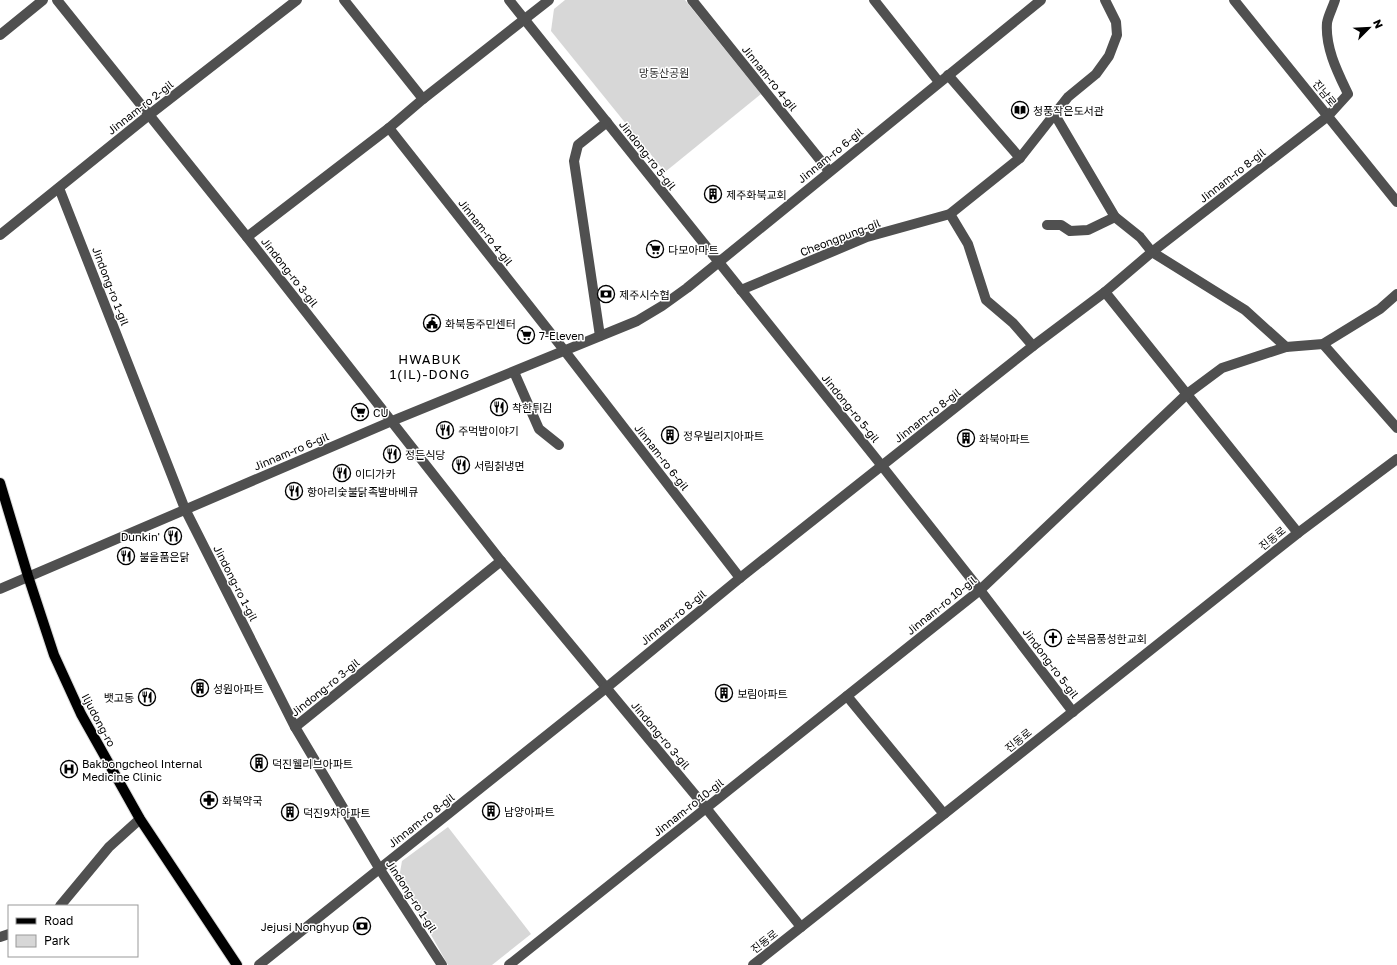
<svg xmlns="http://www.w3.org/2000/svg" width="1397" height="965" font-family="'Golos Text','Noto Sans KR',sans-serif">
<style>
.green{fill:#d7d7d7}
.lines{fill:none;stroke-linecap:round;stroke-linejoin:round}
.major-casing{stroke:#dbdbdb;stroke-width:12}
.minor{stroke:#505050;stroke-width:10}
.major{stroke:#000;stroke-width:10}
.labels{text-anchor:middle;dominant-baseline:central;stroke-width:3;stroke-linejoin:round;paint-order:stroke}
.park-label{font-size:11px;fill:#2e2e2e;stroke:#fff}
.street-label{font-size:11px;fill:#000;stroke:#fff}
.poi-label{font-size:11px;fill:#000;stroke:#fff;text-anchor:start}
.quarter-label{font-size:13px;letter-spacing:1px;fill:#000;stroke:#fff}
</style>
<rect width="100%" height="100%" fill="#fff"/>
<g class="green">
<polygon points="565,0 685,0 761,94 665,172 551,31 554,9"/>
<polygon points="448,827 531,934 492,965 448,965 399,878 402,861"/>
</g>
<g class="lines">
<g class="major-casing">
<polyline id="major" points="0,483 28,576 54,655 81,714 140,819 237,965"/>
</g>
<g class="minor">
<polyline points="57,0 247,237 501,561 706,808 801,927"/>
<polyline points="344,0 423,99"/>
<polyline points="509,0 882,466 980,590 1073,712"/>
<polyline points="692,0 829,171"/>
<polyline points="874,0 939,82"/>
<polyline points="1234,0 1397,202"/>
<polyline points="0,35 43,0"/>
<polyline points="948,75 1020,158"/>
<polyline points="1055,115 1115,217 1140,237 1152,252 1245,310 1286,347"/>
<polyline points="389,128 564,350 740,578"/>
<polyline points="59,188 185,509 295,727 379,868 442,965"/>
<polyline points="950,214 968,244 986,300 1013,323 1033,346"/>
<polyline points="1047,225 1061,225 1070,231 1088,230 1115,217"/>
<polyline points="0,235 149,115 297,0"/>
<polyline points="247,237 389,128 423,99 549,0"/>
<polyline points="741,290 867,237 950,214 1020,158 1068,97 1096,74 1109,56 1117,35 1116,22 1105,0"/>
<polyline points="1105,292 1298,533"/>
<polyline points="600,336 574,161 578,145 607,122"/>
<polyline points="1323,344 1397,428"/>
<polyline points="514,372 539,429 559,445"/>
<polyline points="0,589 392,421 637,321 662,306 687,288 1041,0"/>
<polyline points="847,696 944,814"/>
<polyline points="295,727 501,561"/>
<polyline points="60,906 109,847 140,819"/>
<polyline points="0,937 9,934"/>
<path d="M259,965l347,-277 134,-110 293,-232 72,-54 47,-40 176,-136 20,-22c-10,-21 -23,-46 -21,-71 1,-7 6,-16 8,-23"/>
<polyline points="509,965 980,590 1187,394 1222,368 1286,347 1323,344 1380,309 1397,294"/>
<polyline points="753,965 944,814 1298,533 1397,459"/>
</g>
<use href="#major" class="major"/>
</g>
<defs>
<g id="library-ring" transform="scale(0.9)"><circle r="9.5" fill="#fff" stroke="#000" stroke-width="1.5"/><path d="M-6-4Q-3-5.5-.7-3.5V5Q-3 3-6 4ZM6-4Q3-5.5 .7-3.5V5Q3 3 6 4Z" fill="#000"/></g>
<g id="building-ring" transform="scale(0.9)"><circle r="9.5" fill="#fff" stroke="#000" stroke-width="1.5"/><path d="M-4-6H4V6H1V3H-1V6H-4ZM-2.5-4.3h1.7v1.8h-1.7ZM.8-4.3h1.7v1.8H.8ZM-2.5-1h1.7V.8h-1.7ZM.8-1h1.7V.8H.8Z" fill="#000"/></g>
<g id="supermarket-ring" transform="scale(0.9)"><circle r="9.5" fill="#fff" stroke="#000" stroke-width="1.5"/><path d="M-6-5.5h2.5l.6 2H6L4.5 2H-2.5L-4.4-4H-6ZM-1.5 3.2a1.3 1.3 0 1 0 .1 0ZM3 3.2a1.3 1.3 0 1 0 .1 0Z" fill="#000"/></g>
<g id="bank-ring" transform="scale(0.9)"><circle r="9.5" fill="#fff" stroke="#000" stroke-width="1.5"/><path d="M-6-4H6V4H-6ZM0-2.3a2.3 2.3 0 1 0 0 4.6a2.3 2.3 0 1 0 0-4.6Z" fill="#000"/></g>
<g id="civic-ring" transform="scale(0.9)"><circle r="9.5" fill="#fff" stroke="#000" stroke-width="1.5"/><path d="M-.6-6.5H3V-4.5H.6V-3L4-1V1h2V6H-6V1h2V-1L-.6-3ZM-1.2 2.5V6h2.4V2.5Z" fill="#000"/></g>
<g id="restaurant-ring" transform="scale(0.9)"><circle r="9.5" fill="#fff" stroke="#000" stroke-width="1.5"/><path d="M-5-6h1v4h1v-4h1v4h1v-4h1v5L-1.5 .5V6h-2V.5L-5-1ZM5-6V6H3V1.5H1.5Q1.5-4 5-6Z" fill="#000"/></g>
<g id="church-ring" transform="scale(0.9)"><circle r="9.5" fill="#fff" stroke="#000" stroke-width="1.5"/><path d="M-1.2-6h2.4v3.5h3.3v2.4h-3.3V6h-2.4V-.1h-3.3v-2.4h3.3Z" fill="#000"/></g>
<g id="hospital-ring" transform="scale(0.9)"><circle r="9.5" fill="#fff" stroke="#000" stroke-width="1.5"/><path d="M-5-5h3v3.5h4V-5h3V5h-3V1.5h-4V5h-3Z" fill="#000"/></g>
<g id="pharmacy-ring" transform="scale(0.9)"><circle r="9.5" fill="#fff" stroke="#000" stroke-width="1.5"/><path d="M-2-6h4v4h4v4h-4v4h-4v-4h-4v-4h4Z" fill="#000"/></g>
</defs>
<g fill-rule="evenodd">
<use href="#library-ring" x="1020" y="110"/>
<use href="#building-ring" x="713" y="194"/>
<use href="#supermarket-ring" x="655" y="249"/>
<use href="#bank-ring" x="606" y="294"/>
<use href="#civic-ring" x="432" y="323"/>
<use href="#supermarket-ring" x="526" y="335"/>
<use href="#restaurant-ring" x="499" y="407"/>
<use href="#supermarket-ring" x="360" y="412"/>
<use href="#restaurant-ring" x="445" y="430"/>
<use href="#building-ring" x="670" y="435"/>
<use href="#building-ring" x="966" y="438"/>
<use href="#restaurant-ring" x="392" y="454"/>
<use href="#restaurant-ring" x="461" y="465"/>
<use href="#restaurant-ring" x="342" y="473"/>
<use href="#restaurant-ring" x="294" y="491"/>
<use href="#restaurant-ring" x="173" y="536"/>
<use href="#restaurant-ring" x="126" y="556"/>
<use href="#church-ring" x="1053" y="638"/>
<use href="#building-ring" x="200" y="688"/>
<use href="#building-ring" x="724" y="693"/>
<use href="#restaurant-ring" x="147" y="697"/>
<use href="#building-ring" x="259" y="763"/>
<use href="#hospital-ring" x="69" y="769"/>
<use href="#pharmacy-ring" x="209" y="800"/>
<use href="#building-ring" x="491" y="811"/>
<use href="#building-ring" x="290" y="812"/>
<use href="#bank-ring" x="362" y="926"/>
</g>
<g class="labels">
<g class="park-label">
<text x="664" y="72">망동산공원</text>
</g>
<g class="street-label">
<text transform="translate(770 78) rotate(51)">Jinnam-ro 4-gil</text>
<text transform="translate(1325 93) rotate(51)">진남로</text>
<text transform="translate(140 107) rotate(-38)">Jinnam-ro 2-gil</text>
<text transform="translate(648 155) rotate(52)">Jindong-ro 5-gil</text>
<text transform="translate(830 155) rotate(-39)">Jinnam-ro 6-gil</text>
<text transform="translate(1232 175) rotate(-38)">Jinnam-ro 8-gil</text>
<text transform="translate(486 232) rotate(52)">Jinnam-ro 4-gil</text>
<text transform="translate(840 237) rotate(-21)">Cheongpung-gil</text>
<text transform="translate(290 272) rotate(52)">Jindong-ro 3-gil</text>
<text transform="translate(111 286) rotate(69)">Jindong-ro 1-gil</text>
<text transform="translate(851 408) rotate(51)">Jindong-ro 5-gil</text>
<text transform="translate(927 415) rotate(-38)">Jinnam-ro 8-gil</text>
<text transform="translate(291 451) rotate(-23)">Jinnam-ro 6-gil</text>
<text transform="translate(662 457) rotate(52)">Jinnam-ro 6-gil</text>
<text transform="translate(1272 538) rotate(-39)">진동로</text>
<text transform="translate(236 583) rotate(63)">Jindong-ro 1-gil</text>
<text transform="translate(941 605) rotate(-39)">Jinnam-ro 10-gil</text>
<text transform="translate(673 617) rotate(-39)">Jinnam-ro 8-gil</text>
<text transform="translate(1051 663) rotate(53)">Jindong-ro 5-gil</text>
<text transform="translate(325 687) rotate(-39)">Jindong-ro 3-gil</text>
<text transform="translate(99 720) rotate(62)">Iljudong-ro</text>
<text transform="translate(661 735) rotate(50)">Jindong-ro 3-gil</text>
<text transform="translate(1018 740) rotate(-39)">진동로</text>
<text transform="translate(688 807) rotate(-38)">Jinnam-ro 10-gil</text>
<text transform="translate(421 820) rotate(-38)">Jinnam-ro 8-gil</text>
<text transform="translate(412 896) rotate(57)">Jindong-ro 1-gil</text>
<text transform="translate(764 941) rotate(-38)">진동로</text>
</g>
<g class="poi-label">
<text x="1033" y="110">청풍작은도서관</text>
<text x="726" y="194">제주화북교회</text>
<text x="668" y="249">다모아마트</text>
<text x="619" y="294">제주시수협</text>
<text x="445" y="323">화북동주민센터</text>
<text x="539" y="335">7-Eleven</text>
<text x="512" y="407">착한튀김</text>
<text x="373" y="412">CU</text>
<text x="458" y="430">주먹밥이야기</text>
<text x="683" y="435">정우빌리지아파트</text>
<text x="979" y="438">화북아파트</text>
<text x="405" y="454">정든식당</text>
<text x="474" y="465">서림칡냉면</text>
<text x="355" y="473">이디가카</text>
<text x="307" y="491">항아리숯불닭족발바베큐</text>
<text x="160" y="536" text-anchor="end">Dunkin'</text>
<text x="139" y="556">불을품은닭</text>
<text x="1066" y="638">순복음풍성한교회</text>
<text x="213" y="688">성원아파트</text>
<text x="737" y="693">보림아파트</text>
<text x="134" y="697" text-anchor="end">뱃고동</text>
<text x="82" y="763">Bakbongcheol Internal<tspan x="82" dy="13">Medicine Clinic</tspan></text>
<text x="272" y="763">덕진웰리브아파트</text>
<text x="222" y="800">화북약국</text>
<text x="504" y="811">남양아파트</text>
<text x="303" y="812">덕진9차아파트</text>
<text x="349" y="926" text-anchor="end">Jejusi Nonghyup</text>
</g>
<g class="quarter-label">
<text x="430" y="359">HWABUK<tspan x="430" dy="15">1(IL)-DONG</tspan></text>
</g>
</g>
<rect x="8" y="905" width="130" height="52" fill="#ffffff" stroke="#999999"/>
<rect x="16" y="918" width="20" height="6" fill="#000000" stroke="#999999"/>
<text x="44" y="925" font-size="12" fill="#000000">Road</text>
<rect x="16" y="935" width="20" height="12" fill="#d7d7d7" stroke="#999999"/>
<text x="44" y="945" font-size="12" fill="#000000">Park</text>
<g transform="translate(1369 28) rotate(66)" stroke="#ffffff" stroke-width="3" paint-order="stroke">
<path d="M0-3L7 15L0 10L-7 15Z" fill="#000000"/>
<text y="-6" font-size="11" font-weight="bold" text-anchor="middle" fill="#000000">N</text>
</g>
</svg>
